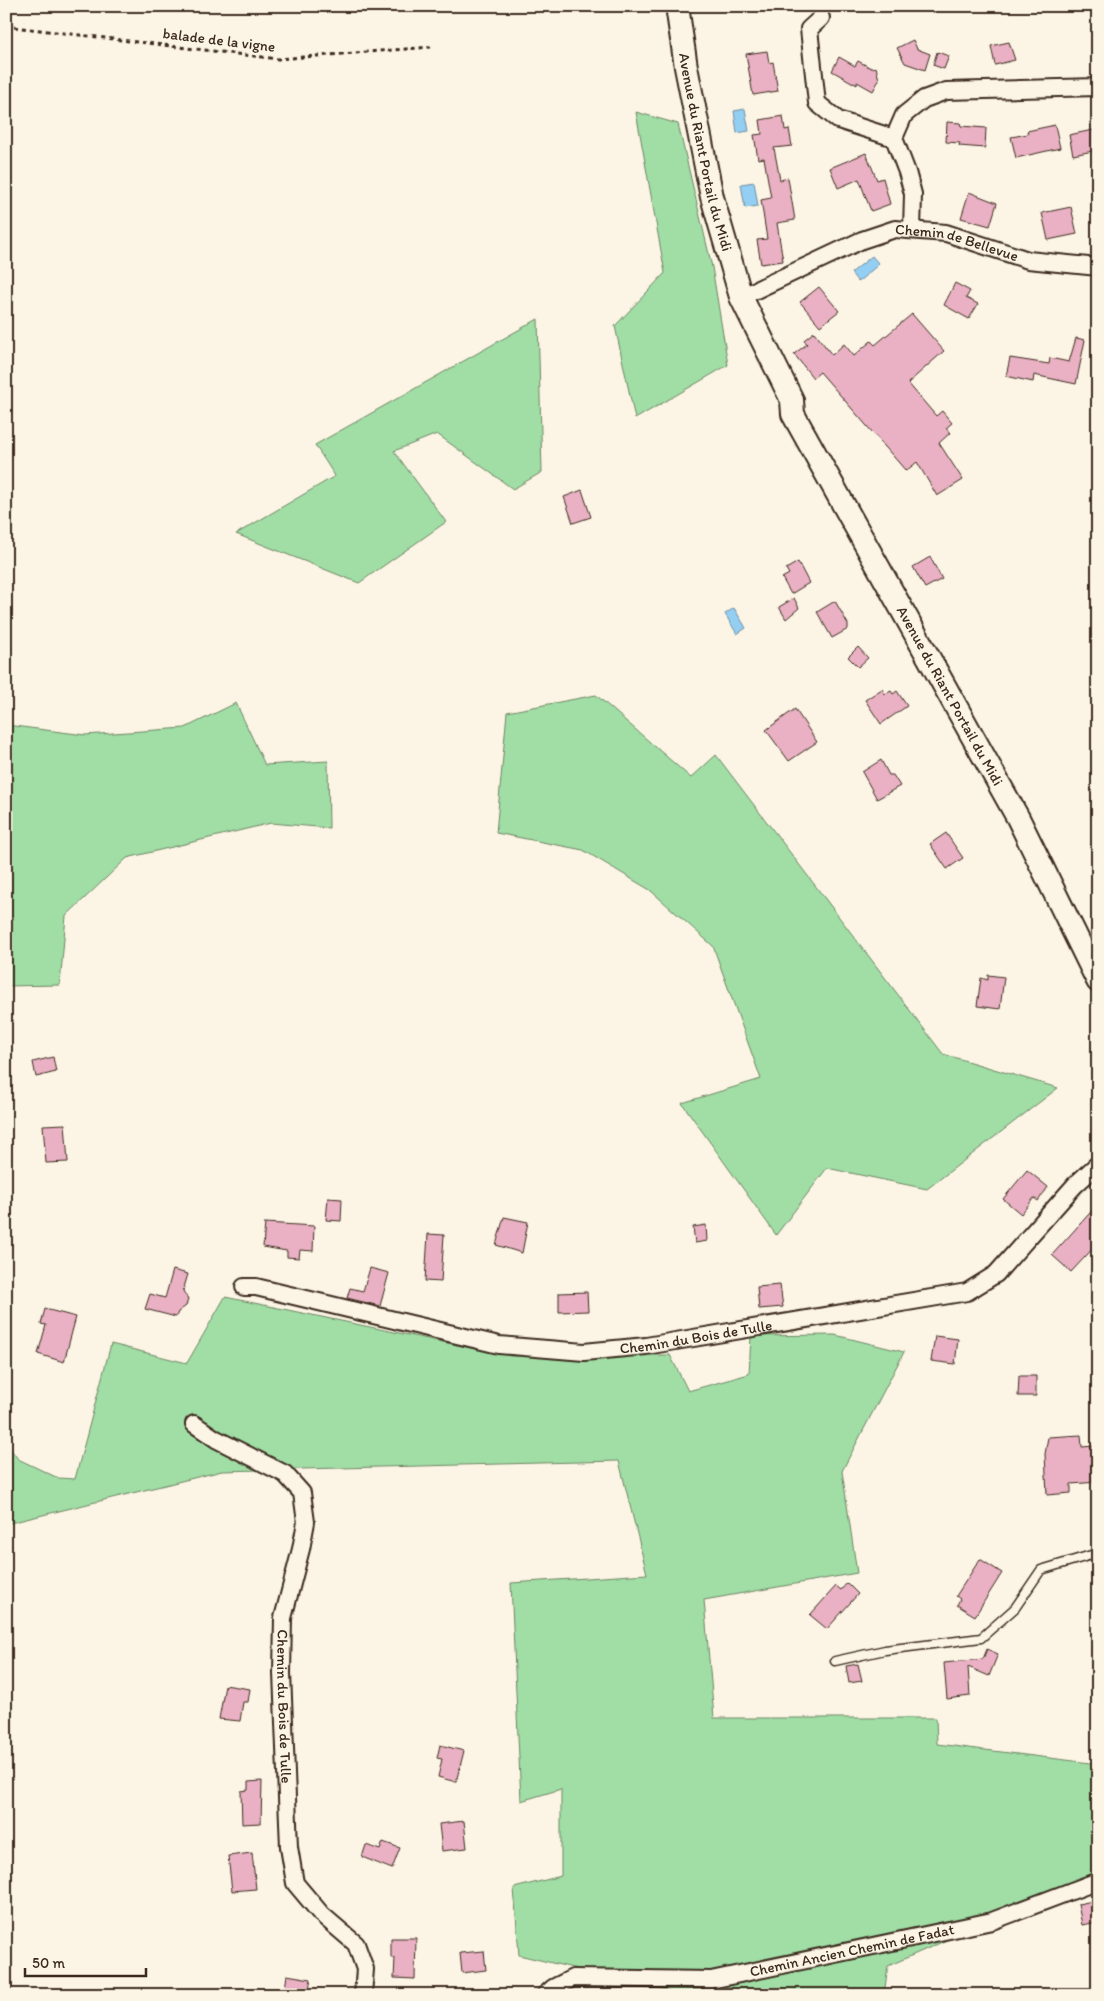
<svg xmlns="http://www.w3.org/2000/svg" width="1104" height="2001" font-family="Itim,sans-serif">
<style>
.green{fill:#a0dea6;stroke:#6e8462}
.water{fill:#93cef3;stroke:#708c9e}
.building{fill:#e9b1c3;stroke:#3b2a1e}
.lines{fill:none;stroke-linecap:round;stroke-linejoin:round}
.lane-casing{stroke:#3b2a1e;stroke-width:11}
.street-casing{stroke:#3b2a1e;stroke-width:20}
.secondary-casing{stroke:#3b2a1e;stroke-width:26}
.path{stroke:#3b2a1e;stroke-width:3;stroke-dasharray:4 4;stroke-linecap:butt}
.lane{stroke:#fcf5e5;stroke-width:8}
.street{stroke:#fcf5e5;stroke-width:16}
.secondary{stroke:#fcf5e5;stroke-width:22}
.labels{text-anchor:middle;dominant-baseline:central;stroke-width:4.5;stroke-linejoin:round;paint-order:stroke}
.street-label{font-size:15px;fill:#3b2a1e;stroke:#fcf5e5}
</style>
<rect width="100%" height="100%" fill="#fcf5e5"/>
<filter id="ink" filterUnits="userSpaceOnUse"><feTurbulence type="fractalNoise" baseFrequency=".02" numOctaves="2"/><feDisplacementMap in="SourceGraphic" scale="10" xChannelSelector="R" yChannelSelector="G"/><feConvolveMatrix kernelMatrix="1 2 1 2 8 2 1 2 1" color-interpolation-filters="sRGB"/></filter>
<g filter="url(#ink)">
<g class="green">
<polygon points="636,112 678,124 712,267 728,365 635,419 615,326 665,273"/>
<polygon points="538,319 542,472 513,489 437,434 394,451 446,522 359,583 236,534 335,476 315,445"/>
<polygon points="596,695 691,778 716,755 943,1054 1058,1088 927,1189 827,1168 776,1235 682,1103 761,1079 713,946 650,890 583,850 496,833 507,712"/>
<polygon points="236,703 265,765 328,761 329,828 271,823 127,858 66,916 60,985 6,986 6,725 85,735 185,728"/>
<polygon points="225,1297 510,1356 670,1355 688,1391 749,1374 751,1336 835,1335 904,1352 842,1471 857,1573 704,1600 714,1718 936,1718 937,1744 1098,1764 1098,1870 1067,1887 888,1966 884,1995 685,1995 519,1955 514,1888 561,1876 561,1789 521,1801 511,1583 647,1574 619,1461 222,1471 6,1524 6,1443 18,1459 58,1478 75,1479 111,1344 187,1363"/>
</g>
<g class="water">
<polygon points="745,109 749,131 737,133 734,111"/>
<polygon points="754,182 758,206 745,208 741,184"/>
<polygon points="872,256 879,264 858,282 851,273"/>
<polygon points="734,608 746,628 737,634 725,614"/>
</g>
<g class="building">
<polygon points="913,40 917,49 930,54 925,70 905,63 897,48"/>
<polygon points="1009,42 1015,60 995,65 991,46"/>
<polygon points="767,51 769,63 773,62 778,91 753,95 746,54"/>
<polygon points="937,52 949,56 944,69 933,65"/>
<polygon points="839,57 855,66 858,61 871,68 876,67 879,80 873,91 857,82 857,85 832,71"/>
<polygon points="783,116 785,130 789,129 792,146 774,148 780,180 788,178 795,220 777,223 783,261 761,264 757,240 767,239 761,200 771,198 764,158 758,159 754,135 762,134 760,120"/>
<polygon points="947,122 960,123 961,126 986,128 985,148 959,146 960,143 946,142"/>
<polygon points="1055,125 1060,148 1016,158 1011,137 1028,134 1027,131"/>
<polygon points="1093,130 1095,134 1098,134 1098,150 1073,155 1069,135"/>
<polygon points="866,153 877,180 883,178 890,204 871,211 859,179 838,188 830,168"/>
<polygon points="969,192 997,203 990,226 961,218"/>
<polygon points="1071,207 1077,234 1048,240 1042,213"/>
<polygon points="955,283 970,291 966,298 978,304 969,319 944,305"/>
<polygon points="819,287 839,311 820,326 800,302"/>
<polygon points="912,314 944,351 908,383 936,416 942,411 952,423 946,428 950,433 939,443 963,480 937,496 917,462 906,471 820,372 813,378 794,354 807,344 804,340 814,332 832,355 844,344 854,356 871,341 875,345"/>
<polygon points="1076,338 1085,340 1076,384 1034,375 1033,382 1006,376 1010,358 1049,364 1050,358 1069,362"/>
<polygon points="582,490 591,517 573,523 564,497"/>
<polygon points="930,557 942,579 925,588 913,567"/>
<polygon points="798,562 809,583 791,594 782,578 789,574 786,569"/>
<polygon points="794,598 799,608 786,619 779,607"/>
<polygon points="835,601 848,624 848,629 832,638 817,612"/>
<polygon points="858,647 868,658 858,667 848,657"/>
<polygon points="882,689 885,694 891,691 893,694 897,691 907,706 881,724 865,700"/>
<polygon points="795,709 817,742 789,761 766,730"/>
<polygon points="881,760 889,775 893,775 900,786 877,799 862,772"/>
<polygon points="946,833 963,858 947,869 930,844"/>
<polygon points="988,975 1004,977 1000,1009 977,1006 981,978 988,980"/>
<polygon points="53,1057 56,1072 36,1077 33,1062"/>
<polygon points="65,1124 68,1162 46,1163 43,1125"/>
<polygon points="1027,1170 1048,1187 1038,1201 1034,1198 1021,1214 1003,1199"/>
<polygon points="328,1198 342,1199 341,1221 326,1220"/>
<polygon points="1098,1204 1098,1243 1071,1272 1052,1255"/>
<polygon points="504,1217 528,1222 522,1253 496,1245"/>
<polygon points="265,1223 314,1226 313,1251 300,1250 299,1258 287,1257 287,1251 263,1247"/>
<polygon points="706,1225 707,1241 695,1243 693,1227"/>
<polygon points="428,1234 444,1235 441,1282 425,1281"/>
<polygon points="370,1268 389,1273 380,1306 347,1298 350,1288 363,1291"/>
<polygon points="173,1270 188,1274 183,1291 188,1299 186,1306 178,1312 176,1317 145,1309 150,1294 165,1298"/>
<polygon points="780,1285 783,1307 759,1309 757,1287"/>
<polygon points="587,1292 588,1311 559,1312 559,1293"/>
<polygon points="45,1309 76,1317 64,1362 38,1354 46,1325 41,1324"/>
<polygon points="935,1336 958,1339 955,1364 931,1361"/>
<polygon points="1019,1376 1036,1376 1036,1396 1018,1396"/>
<polygon points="1081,1435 1082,1447 1094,1446 1094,1452 1098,1452 1098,1482 1071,1484 1071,1493 1047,1495 1045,1454 1048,1437"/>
<polygon points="980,1559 1002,1573 975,1616 957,1605 960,1599 956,1596"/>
<polygon points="847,1583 858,1594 827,1629 810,1615 836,1586 841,1590"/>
<polygon points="987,1649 998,1654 989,1676 968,1667 970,1696 947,1699 944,1663 983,1659"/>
<polygon points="858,1664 862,1681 849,1683 846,1666"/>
<polygon points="225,1685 250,1689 248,1702 243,1702 240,1721 219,1719"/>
<polygon points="440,1745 464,1751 456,1782 438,1777 442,1759 437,1758"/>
<polygon points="262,1781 261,1823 242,1824 241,1791 248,1790 248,1782"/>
<polygon points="464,1821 467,1848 442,1851 439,1824"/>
<polygon points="383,1842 400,1848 392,1869 362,1857 366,1845 380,1850"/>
<polygon points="252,1853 256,1889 232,1891 228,1856"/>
<polygon points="1098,1900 1098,1922 1082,1925 1078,1904"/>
<polygon points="391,1938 416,1938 415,1979 394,1978 395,1958 391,1958"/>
<polygon points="484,1951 486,1970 462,1973 460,1953"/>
<polygon points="287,1975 311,1979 308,1995 284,1995"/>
</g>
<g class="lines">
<g class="lane-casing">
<g id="lane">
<polyline points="821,18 827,6"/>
<polyline points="835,1661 885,1650 981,1638 1015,1608 1041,1570 1098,1553"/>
</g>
</g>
<g class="street-casing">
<g id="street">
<polyline points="821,18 809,29 817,103 838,120 894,138"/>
<polyline points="912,230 913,194 907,172 894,138 904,115 924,99 946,91 1098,87"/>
<path id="s1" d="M741,297l121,-57 33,-11 51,4 82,27 70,7"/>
<path id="s2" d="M244,1287h12l243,58 85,7 62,-6 321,-54 29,-18 79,-89 23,-21"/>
<path id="s3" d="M194,1424l22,15 69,35 17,19 4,29 -5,27 -18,69 -1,55 7,174 6,36 26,31 35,30 9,25 -2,26"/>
<path id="s4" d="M545,1995l8,-7 20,-10 138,2 281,-59 106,-40"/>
</g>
</g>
<g class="secondary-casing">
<g id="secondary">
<path id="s5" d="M677,6l9,61 26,130 29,100 51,103 1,14 225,404 80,163"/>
</g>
</g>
<polyline class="path" points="6,26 278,59 431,47"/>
<use href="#lane" class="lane"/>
<use href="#street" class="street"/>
<use href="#secondary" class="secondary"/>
</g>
</g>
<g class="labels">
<g class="street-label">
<text transform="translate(219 40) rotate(7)">balade de la vigne</text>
<text stroke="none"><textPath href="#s5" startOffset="149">Avenue du Riant Portail du Midi</textPath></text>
<text stroke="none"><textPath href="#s1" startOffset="232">Chemin de Bellevue</textPath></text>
<text stroke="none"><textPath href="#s5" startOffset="750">Avenue du Riant Portail du Midi</textPath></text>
<text stroke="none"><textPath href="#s2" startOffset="460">Chemin du Bois de Tulle</textPath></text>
<text stroke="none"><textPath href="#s3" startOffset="346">Chemin du Bois de Tulle</textPath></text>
<text stroke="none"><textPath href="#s4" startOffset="315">Chemin Ancien Chemin de Fadat</textPath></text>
</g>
</g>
<rect width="1104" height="2001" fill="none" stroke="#fcf5e5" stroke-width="25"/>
<rect x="12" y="12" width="1079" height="1976" fill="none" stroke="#3b2a1e" stroke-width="2" filter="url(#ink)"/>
<path d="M25 1968v8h121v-8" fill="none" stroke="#3b2a1e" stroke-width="2.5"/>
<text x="32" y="1968" font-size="15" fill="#3b2a1e" stroke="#fcf5e5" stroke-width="4" paint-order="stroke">50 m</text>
</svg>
